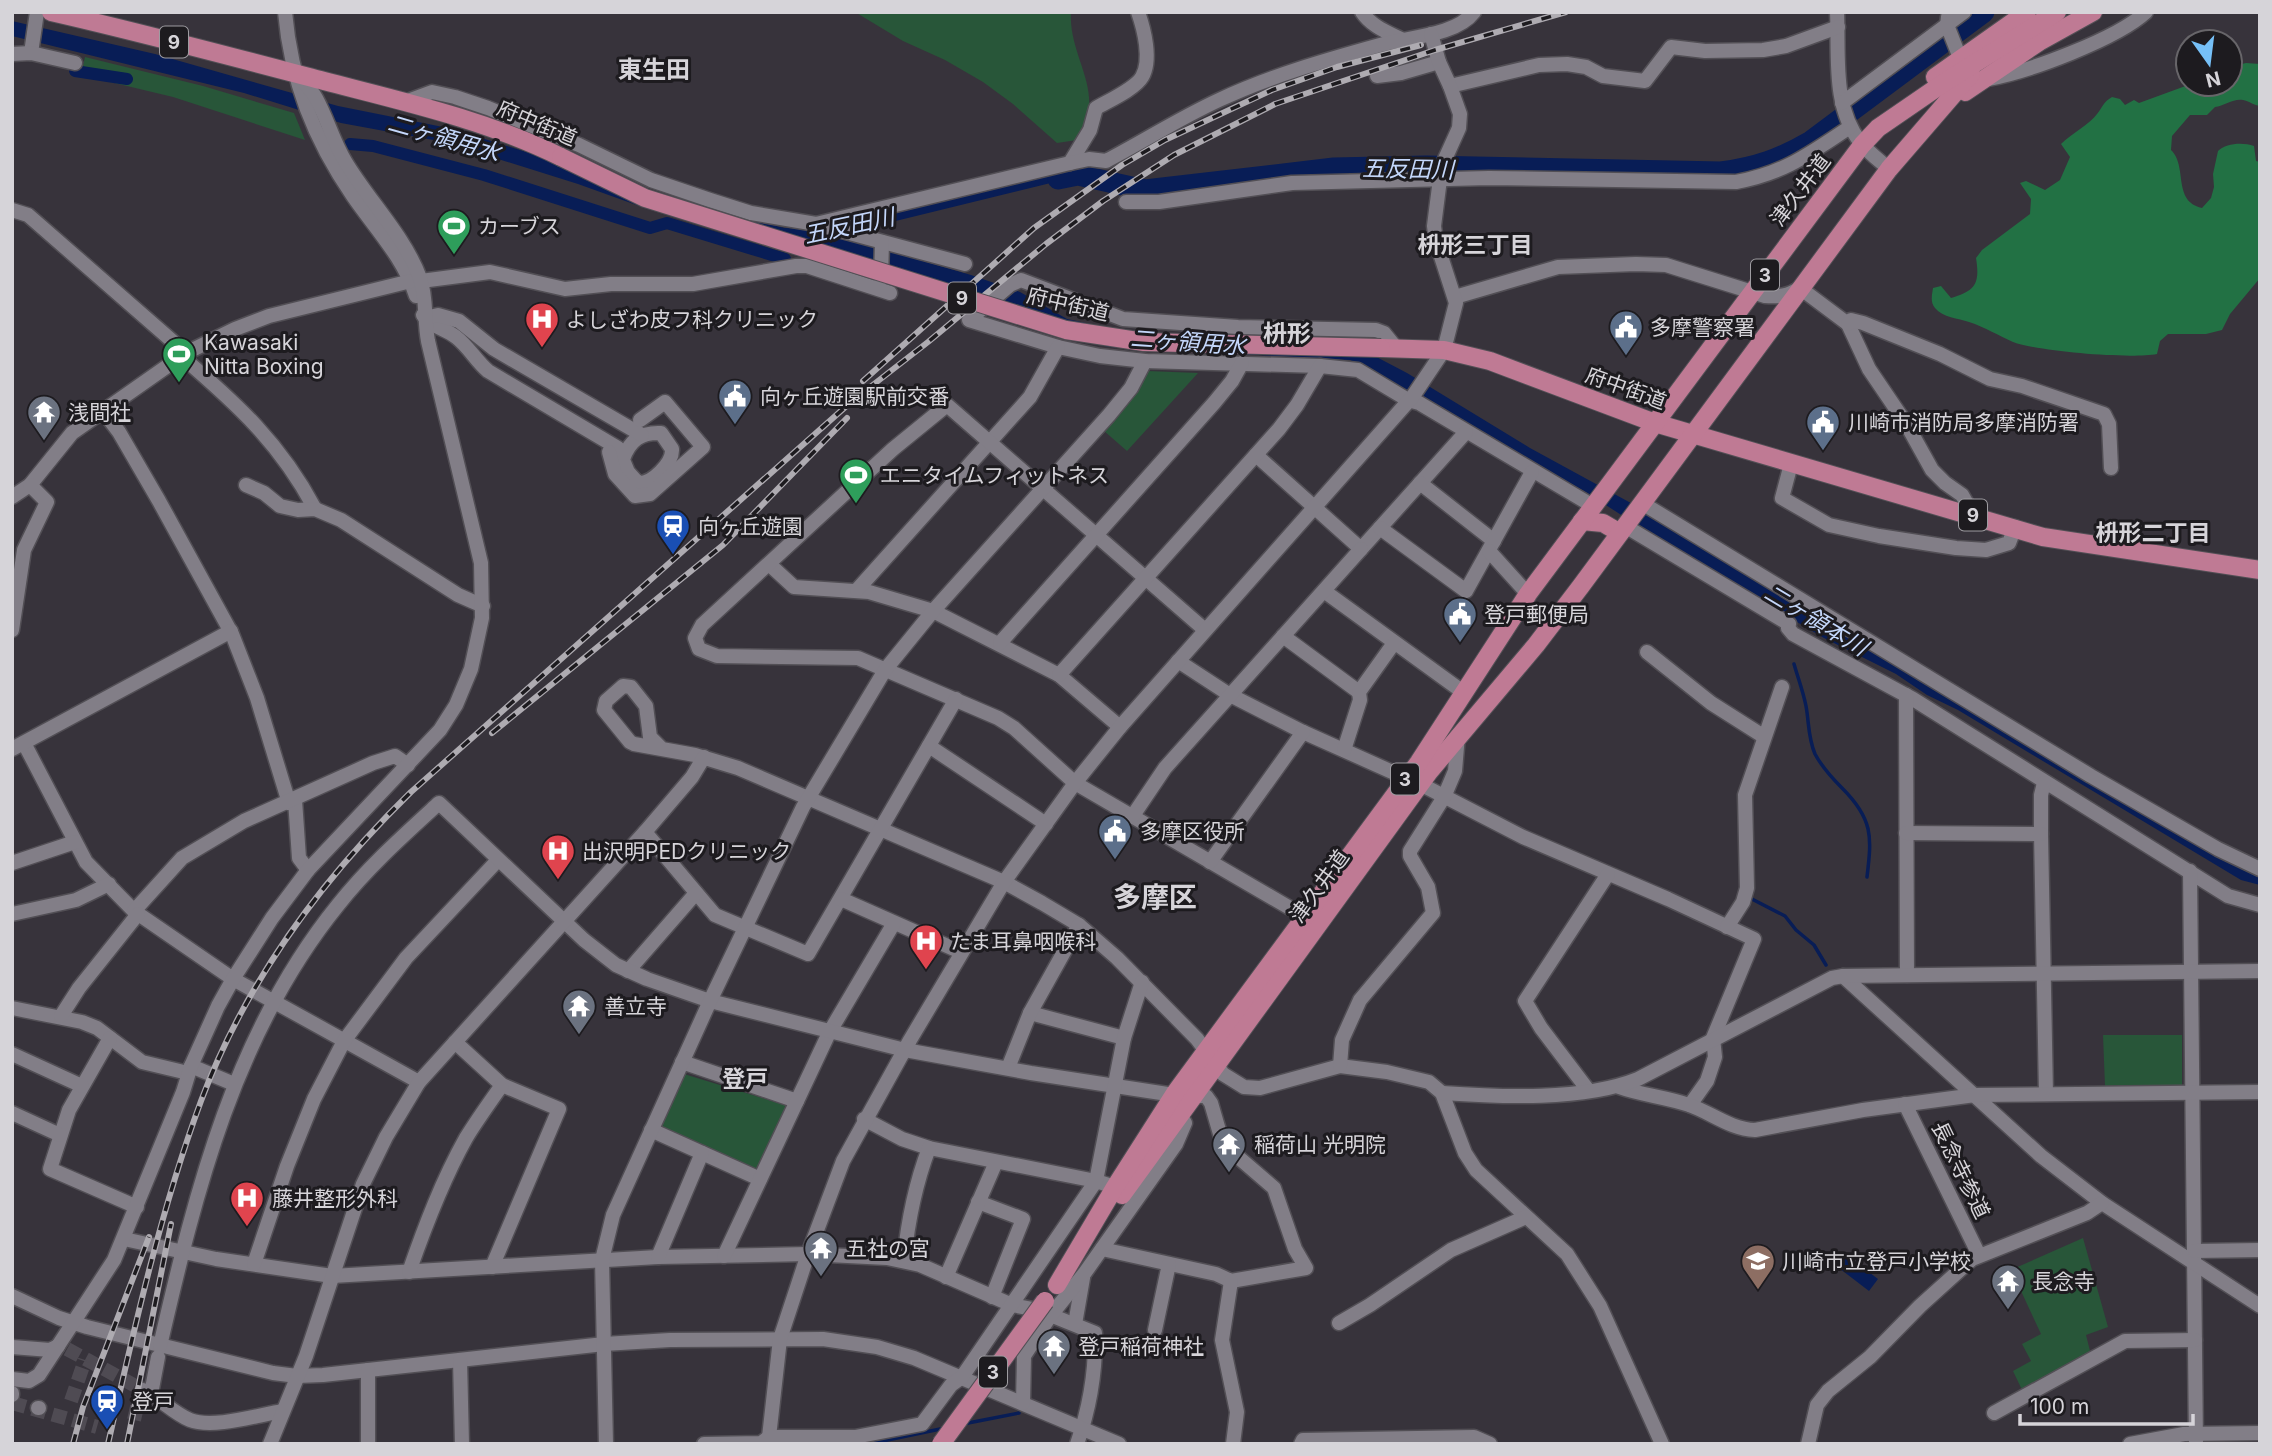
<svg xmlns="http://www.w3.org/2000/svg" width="2272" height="1456" font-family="Inter,'Noto Sans JP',sans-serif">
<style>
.green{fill:#285639}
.forest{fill:#227144}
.water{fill:#081d56}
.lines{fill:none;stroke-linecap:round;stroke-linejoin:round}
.stream{stroke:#081d56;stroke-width:3.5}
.canal{stroke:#081d56;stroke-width:12}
.river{stroke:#081d56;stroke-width:21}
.minor-tunnel{stroke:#4f4b53;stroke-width:14;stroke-dasharray:14 7;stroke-linecap:butt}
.minor-casing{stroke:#524f55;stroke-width:17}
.major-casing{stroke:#524f55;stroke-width:20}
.minor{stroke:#827e87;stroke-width:14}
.major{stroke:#bf7a94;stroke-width:18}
.rail-casing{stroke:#aeabb1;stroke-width:6}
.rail{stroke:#1d1b1f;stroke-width:3.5;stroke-dasharray:10;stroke-linecap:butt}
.major-bridge-casing{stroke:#524f55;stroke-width:20;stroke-linecap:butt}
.major-bridge{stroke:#bf7a94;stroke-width:18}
.labels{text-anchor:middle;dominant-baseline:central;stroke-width:6;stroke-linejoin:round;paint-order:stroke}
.shield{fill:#1d1b1f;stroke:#9e9ca1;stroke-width:2}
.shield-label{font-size:19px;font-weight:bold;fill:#d6d4d9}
.street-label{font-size:21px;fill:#d6d4d9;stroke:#1d1b1f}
.poi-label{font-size:21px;fill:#d6d4d9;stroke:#1d1b1f;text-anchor:start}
.water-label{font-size:23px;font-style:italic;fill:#c4d7fb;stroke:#1d1b1f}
.neighbourhood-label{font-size:23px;font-weight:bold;fill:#d6d4d9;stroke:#1d1b1f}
.quarter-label{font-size:24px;font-weight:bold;fill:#d6d4d9;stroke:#1d1b1f}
.district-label{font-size:28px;font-weight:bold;fill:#d6d4d9;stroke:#1d1b1f}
</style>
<rect width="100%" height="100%" fill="#37333b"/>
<g class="green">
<path d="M855,12h216c-3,47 38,81 6,128l-20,3 -44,-39 -30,-22 -38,-22 -42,-19z"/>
<polygon points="85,57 203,86 294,113 305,140 173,97 81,75"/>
<polygon points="1147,371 1198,373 1127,451 1103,430"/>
<polygon points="2103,1035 2182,1035 2182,1085 2105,1086"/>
<polygon points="684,1074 788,1106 757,1169 661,1127"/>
<polygon points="2083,1238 2108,1327 2086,1335 2091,1355 2023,1392 2013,1371 2031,1361 2022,1344 2041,1334 2021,1291 2015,1293 2006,1272"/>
</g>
<path class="forest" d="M2246,63l14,1v42c-7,-1 -11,-5 -17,-6 -9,-2 -19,6 -28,7l-8,8h-17l-18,21 -1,14c17,16 1,51 31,58l9,-10 3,-11 -1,-13 5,-23c8,-8 25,-9 36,-5l2,15 4,1v116l-30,36 -8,16 -16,4h-38l-8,7 -3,13c-27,5 -117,-2 -144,-12 -14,-6 -28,-15 -44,-20 -11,-4 -26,-4 -34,-14 -5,-6 -3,-13 -2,-20l8,-2 10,12c25,-7 29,-15 25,-40l6,-8 48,-36 1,-15 -11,-16 6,-2 19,9 15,-10 10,-23 -9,-13c10,-10 29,-20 36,-30 6,-7 6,-12 15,-17l8,2 5,6 9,-5 5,3 52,-19h39v-17z"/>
<g class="water">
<polygon points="12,21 155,54 338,106 453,129 716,212 785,228 805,229 1080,166 1097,169 1081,182 1067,179 863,229 847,239 971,275 1020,292 1067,319 1134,333 1346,341 1407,373 1530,448 1695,538 2260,874 2260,885 2241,880 1958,710 1927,695 1896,674 1824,638 1685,556 1584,491 1524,459 1425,400 1350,360 1109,347 1058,335 642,207 578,184 444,142 341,123 244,93 12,36"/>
<polygon points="1844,1253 1878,1279 1869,1291 1835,1265"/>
</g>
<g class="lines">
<g class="stream">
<path d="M1794,664c4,14 9,27 12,42 3,16 2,32 9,48 7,13 17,24 27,34 31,31 30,48 25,89"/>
<polyline points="1748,897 1785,916 1796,930 1814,945 1826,965"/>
<polyline points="963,1424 1019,1413"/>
<polyline points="860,1443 878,1442 945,1428"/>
</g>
<g class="canal">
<polyline points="75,71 127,79"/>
<polyline points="350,144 373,146 484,175 650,228 667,223 785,259"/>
<polyline points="1175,186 1185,191"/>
</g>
<path class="river" d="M1058,179l20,-4 67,15 189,-22 92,-2 295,6c36,-5 59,-13 90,-31l173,-129"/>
<g class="minor-tunnel">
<polyline points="67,1349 143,1390"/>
<polyline points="71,1401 85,1360"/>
<polyline points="12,1403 97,1427"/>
<polyline points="134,1420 141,1389"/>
</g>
<g class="minor-casing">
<g id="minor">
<path d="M285,12c6,69 29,127 68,184 22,32 51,62 63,100"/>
<path d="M1362,12c9,14 25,20 39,27"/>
<path d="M1837,12c2,44 -5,95 24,131 8,10 19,18 28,26"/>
<polyline points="1948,17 1947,25 1960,58"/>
<polyline points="31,53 37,12"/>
<polyline points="12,54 31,53 75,63"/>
<polyline points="1377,76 1401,73 1439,62"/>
<path d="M1988,79c40,-7 129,-40 158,-67"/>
<polyline points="1450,86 1539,65 1567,64 1586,67 1603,76 1645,81 1671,47 1705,51 1763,50 1786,46 1838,27"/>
<polyline points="405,102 432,92 455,97 488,108 579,145 651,180 710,200 751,213 816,224 965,264"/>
<polyline points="1842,103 1964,12"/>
<path d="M1070,163l20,-33 6,-22c12,-7 39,-19 46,-31 10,-17 2,-48 -4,-65"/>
<path d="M1126,202h33l133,-19 197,-5 247,4c49,-9 73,-28 114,-55"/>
<polyline points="12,210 28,215 186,353"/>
<path d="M816,224l254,-61 19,-4 17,2c38,-20 74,-43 113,-61 51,-24 107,-40 161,-55 27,-8 76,-9 94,-33"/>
<polyline points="881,279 882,242"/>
<polyline points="421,281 490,272 565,289 611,284 693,284 796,266 807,266 890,293"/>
<path d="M1455,297l103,-30 78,-3 30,1 99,31c14,1 23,0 35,-8l48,36 21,45 38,56 25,45 13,13 17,12 12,21"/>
<path d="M423,315c9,13 22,13 33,22 13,10 20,24 32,34l130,77 10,24 10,11c14,1 35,-20 34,-34l-11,-16c-20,-1 -31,7 -38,26"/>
<polyline points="425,318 438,315 459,321 494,349 642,435"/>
<polyline points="1848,324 1851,320 1863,323 1940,354 1990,379 2022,386 2104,414 2109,424 2111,468"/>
<polyline points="1397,349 1384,333 1376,330 1238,327 1123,319 1021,280 1010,285 969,320 1058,347 1100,356 1145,361 1320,366 1358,370 1408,400 1419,403 1593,506"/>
<path d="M181,356c56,48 99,87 134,153"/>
<polyline points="103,411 119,432 159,501 232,634 257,698 289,803"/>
<polyline points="609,452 615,474 635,496 650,494 703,447 665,402 640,420"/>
<polyline points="1256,455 1361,549 1466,432"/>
<polyline points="1791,464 1782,498 1829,525 1879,536 1956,548 1986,550 2009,543 2015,527"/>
<polyline points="1420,483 1494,541"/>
<polyline points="246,485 264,493 280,506 298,510 315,509 341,520 458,595 483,606"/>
<polyline points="12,497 30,485 72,433 186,353 235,329 269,316 411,281"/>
<polyline points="1642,503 2091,776 2218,849 2260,869"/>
<polyline points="1625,526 1789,624 1788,628 1793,634 1913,699 2228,896 2260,905"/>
<polyline points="1380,528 1466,591 1532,472"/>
<polyline points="1489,551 1528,594"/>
<polyline points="769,564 794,587 869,592 933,611 1059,675 1120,727"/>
<polyline points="857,590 1030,397 1058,347"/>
<polyline points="1324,591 1463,692"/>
<polyline points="12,630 24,550 47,502 30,485"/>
<polyline points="1205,630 947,405 893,449 702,625 695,638 699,649 717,656 858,658 998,718 1014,728 1075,783 1314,922"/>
<polyline points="1283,636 1359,692"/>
<polyline points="1000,643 1214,403 1232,381 1242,363"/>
<polyline points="1647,652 1711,703 1763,736"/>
<polyline points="1178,661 1230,695 1303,732 1428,788 1523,837 1668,899 1754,939 1713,1038 1715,1057 1707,1081 1690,1105"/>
<polyline points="1059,675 1279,429 1297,405 1320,366"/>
<polyline points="1906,695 1907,975"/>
<polyline points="24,743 86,862 134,911 233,979 419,1082"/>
<polyline points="929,746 1046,824"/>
<polyline points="661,748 650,737 646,706 631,687 623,686 606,701 604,710 630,742 634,744 695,755 738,768 1004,882 1042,903 1079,925 1117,958 1197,1039 1223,1074 1244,1087 1260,1088 1340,1066 1387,1072 1429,1082 1442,1093 1465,1153 1476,1170 1567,1254 1600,1306 1662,1444"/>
<polyline points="12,749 231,631"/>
<polyline points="1344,750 1360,700 1359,692 1394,643"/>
<polyline points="2044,783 2041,795 2041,834 2046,1094"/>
<polyline points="295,800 299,858 308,870"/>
<polyline points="1132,817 1165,768 1361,549"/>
<polyline points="645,832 715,915 808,954 956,699"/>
<polyline points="1906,833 2041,834"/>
<polyline points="1210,862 1303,732"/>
<polyline points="12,863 75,842"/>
<polyline points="2190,871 2196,1444"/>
<polyline points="841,899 961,952"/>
<polyline points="134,911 182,858 244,821 373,763 395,756 408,765"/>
<polyline points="12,914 76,900 109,884"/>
<polyline points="1727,927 1743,902 1747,888 1745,795 1782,687"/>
<polyline points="628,971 696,893"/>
<polyline points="1843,976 2041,1156 2102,1203 2260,1306"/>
<polyline points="12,1008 82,1022 97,1028 142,1062 188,1073"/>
<polyline points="1030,1013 1124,1038"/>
<polyline points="61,1016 79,988 138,914"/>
<polyline points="110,1038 69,1110 50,1169 137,1207"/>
<polyline points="455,1042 502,1085 559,1109 492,1267"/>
<polyline points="12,1054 82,1086"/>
<polyline points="682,1062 797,1101"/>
<polyline points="191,1066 234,1084"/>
<polyline points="1340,1066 1342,1040 1360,1000 1433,913 1428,887 1410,856 1410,851 1444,797 1455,771 1458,735"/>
<polyline points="1008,1068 1030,1013 1079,925"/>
<path d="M1619,1087c22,8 47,10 70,18 23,8 41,24 66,25l108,-20 112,-15 285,-3"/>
<polyline points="1588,1090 1541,1028 1525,1001 1608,874"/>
<path d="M1442,1093c58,4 141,8 196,-14l194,-101 11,-2 417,-5"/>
<polyline points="1905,1104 1979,1255"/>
<polyline points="12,1113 60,1135"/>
<polyline points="864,1119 902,1139 929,1148 1096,1181 1115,1187"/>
<polyline points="651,1130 760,1179"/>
<polyline points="978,1202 1023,1219 992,1297"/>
<path d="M124,1239l92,20 116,17 326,-19 150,-3 79,4 33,7 92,40 26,5 57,23c1,39 -5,74 -18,111"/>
<polyline points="1102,1249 1216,1274 1231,1281 1306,1268 1295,1249 1274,1188 1223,1144 1211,1103 1206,1096 1194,1096"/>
<polyline points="2195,1251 2260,1250"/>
<polyline points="724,1256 829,1033 894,923"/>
<polyline points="658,1257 702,1153"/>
<path d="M904,1260c4,-40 11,-75 25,-112"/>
<polyline points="254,1264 287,1166 314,1099 344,1041 406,958 498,860"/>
<path d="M409,1272c16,-46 33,-91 57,-134 11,-18 24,-36 36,-53"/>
<polyline points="946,1277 996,1162"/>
<polyline points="1231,1281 1222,1340 1237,1412 1233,1444"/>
<polyline points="12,1296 59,1318 87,1327 273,1373 297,1376 323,1375 604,1344 670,1340 823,1339 877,1347 914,1358 1119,1444"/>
<polyline points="1339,1323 1370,1305 1451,1250 1526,1217"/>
<polyline points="1075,1324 1083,1278"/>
<polyline points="1155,1330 1169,1264"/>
<path d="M160,1346c36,-156 75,-314 178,-441 30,-38 66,-70 101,-102l145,137 32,25 31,14 63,22 195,49 126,23 143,22"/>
<polyline points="12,1347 50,1350 58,1346"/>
<polyline points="460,1360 462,1444"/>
<polyline points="368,1370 368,1444"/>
<path d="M12,1379l17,2 10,-6 75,-115 69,-168 8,-26 27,-60 15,-27 39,-61 36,-48 132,-140 16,-25 15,-36 11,-51 -1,-55 -53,-222c-4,-21 -1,-43 -8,-63 -16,-43 -52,-78 -75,-117 -12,-20 -18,-43 -29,-63 -5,-9 -14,-17 -20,-25"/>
<path d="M143,1390c17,8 30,23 47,30 23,9 68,-5 93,-9"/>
<polyline points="12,1393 12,1395"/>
<polyline points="151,1394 158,1357"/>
<polyline points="1023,1403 1024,1356 1051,1315 1084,1274 1176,1144 1185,1123 1180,1115"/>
<polyline points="38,1408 39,1408"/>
<polyline points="1994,1413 2125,1341 2195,1340"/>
<polyline points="769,1437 780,1339 808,1254 843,1161 910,1040 1004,882 1075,783 1120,727 1413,396 1444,350 1456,303 1436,241 1434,226 1440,179 1445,159 1459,128 1460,114 1450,86 1439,62 1431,34"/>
<polyline points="270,1444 306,1356 363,1184 386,1137 419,1082 645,832 692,777 704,757"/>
<polyline points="606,1444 602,1260 613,1215 710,1001 803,807 885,670 933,611 1109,415 1131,388 1145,361"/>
<polyline points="704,1444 761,1443 769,1437 855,1437 922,1424 951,1385 962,1377 1096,1181 1124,1038 1142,982"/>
<polyline points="1301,1444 1303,1440 1474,1437 1490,1444"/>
<polyline points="1808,1444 1817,1405 1828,1391 1870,1357 1920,1306 1972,1259 2087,1213 2102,1203"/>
<polyline points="2130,1444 2184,1434 2260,1433"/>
</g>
</g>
<g class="major-casing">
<g id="major">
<path d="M51,12c92,21 182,45 273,69 81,21 162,39 237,76"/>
<polyline points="1935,77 2027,12"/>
<polyline points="1965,92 2039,42 2093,12"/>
<polyline points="1381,348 1444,350 1490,361 1655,423 2043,537 2260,570"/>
<polyline points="1582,521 1603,523 1620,533"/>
<polyline points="1122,1195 1429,772 1536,645 1581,586 1889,169 1971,74"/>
<polyline points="1057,1285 1115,1187 1175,1093 1419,762 1528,594 1862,145 1878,128 1945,82 2057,12"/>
</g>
</g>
<use href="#minor" class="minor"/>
<use href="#major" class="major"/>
<g class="rail-casing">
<g id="rail">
<polyline points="863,381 1034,228 1122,165 1165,140 1272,90 1337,67 1421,45"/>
<polyline points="492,733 723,545 847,418"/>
<polyline points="73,1444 83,1407 149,1237"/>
<path d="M108,1444c26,-115 52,-232 93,-343 44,-118 121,-222 210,-309l440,-390 77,-60 118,-98 57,-43 71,-46 101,-51 160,-54 131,-38"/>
<polyline points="127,1444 171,1224"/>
</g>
</g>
<use href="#rail" class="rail"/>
<g class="major-bridge-casing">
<g id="major-bridge">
<polyline points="561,157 645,198 1066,330 1144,342 1381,348"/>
<polyline points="941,1444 1045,1301"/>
</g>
</g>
<use href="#major-bridge" class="major-bridge"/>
</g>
<defs>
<g id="stadium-pin" transform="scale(1.75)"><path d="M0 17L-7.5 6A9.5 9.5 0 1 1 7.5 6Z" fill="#2e9e5b" stroke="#1d1b1f"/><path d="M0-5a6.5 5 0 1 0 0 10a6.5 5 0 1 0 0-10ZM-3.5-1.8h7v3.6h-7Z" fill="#fff"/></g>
<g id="hospital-pin" transform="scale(1.75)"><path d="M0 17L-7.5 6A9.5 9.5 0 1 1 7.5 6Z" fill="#e0444e" stroke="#1d1b1f"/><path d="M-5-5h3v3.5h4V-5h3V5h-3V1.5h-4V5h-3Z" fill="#fff"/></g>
<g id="civic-pin" transform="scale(1.75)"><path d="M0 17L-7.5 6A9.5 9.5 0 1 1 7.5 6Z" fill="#5c6f8a" stroke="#1d1b1f"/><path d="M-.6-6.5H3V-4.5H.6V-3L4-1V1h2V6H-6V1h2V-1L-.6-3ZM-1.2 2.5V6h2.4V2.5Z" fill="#fff"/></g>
<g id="temple-pin" transform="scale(1.75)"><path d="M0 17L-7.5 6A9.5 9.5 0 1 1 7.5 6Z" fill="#6b7280" stroke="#1d1b1f"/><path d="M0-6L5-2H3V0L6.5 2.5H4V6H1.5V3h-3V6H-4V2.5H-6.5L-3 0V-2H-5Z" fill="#fff"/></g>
<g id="station-pin" transform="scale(1.75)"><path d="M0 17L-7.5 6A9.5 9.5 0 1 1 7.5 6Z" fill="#1a4fb4" stroke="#1d1b1f"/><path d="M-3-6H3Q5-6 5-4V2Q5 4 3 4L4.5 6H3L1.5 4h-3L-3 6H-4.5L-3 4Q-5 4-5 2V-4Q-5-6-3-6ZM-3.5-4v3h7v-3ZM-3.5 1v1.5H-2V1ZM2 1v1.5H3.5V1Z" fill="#fff"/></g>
<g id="school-pin" transform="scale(1.75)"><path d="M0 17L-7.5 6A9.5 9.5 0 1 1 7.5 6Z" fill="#8d6e63" stroke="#1d1b1f"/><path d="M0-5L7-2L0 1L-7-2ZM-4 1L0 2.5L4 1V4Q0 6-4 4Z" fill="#fff"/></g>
</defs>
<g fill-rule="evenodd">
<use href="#stadium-pin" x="454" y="226"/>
<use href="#hospital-pin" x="542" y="319"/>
<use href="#civic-pin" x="1626" y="327"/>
<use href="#stadium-pin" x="179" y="354"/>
<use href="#civic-pin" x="735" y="396"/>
<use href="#temple-pin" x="44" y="412"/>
<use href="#civic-pin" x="1823" y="422"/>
<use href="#stadium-pin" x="856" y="475"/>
<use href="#station-pin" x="673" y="526"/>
<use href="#civic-pin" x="1460" y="614"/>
<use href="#civic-pin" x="1115" y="831"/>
<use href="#hospital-pin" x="558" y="851"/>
<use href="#hospital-pin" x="926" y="941"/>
<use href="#temple-pin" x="579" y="1006"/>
<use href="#temple-pin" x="1229" y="1144"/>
<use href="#hospital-pin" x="247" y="1198"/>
<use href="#temple-pin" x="821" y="1248"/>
<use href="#school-pin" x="1758" y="1261"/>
<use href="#temple-pin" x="2008" y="1281"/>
<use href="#temple-pin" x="1054" y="1346"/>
<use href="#station-pin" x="107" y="1401"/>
</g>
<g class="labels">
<g class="shield">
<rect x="160" y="26.5" width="28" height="31" rx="5"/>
<rect x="1751" y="259.5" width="28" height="31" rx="5"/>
<rect x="948" y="282.5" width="28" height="31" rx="5"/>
<rect x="1959" y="499.5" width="28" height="31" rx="5"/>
<rect x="1391" y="763.5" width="28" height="31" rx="5"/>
<rect x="979" y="1356.5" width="28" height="31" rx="5"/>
</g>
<g class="shield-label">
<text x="174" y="42">9</text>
<text x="1765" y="275">3</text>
<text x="962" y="298">9</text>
<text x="1973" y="515">9</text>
<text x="1405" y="779">3</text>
<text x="993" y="1372">3</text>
</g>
<g class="street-label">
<text transform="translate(537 123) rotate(23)">府中街道</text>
<text transform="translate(1800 190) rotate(-53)">津久井道</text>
<text transform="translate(1068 304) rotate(13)">府中街道</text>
<text transform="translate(1626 388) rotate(20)">府中街道</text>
<text transform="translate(1319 886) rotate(-54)">津久井道</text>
<text transform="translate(1961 1170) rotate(64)">長念寺参道</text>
</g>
<g class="poi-label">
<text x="478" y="226">カーブス</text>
<text x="566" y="319">よしざわ皮フ科クリニック</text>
<text x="1650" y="327">多摩警察署</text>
<text x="204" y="342">Kawasaki<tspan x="204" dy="24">Nitta Boxing</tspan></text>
<text x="760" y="396">向ヶ丘遊園駅前交番</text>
<text x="68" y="412">浅間社</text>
<text x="1848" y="422">川崎市消防局多摩消防署</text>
<text x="880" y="475">エニタイムフィットネス</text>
<text x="698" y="526">向ヶ丘遊園</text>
<text x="1484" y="614">登戸郵便局</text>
<text x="1140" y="831">多摩区役所</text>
<text x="582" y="851">出沢明PEDクリニック</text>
<text x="950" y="941">たま耳鼻咽喉科</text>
<text x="604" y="1006">善立寺</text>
<text x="1254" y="1144">稲荷山 光明院</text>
<text x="272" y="1198">藤井整形外科</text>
<text x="846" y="1248">五社の宮</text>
<text x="1782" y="1261">川崎市立登戸小学校</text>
<text x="2032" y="1281">長念寺</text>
<text x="1078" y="1346">登戸稲荷神社</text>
<text x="132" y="1401">登戸</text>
</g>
<g class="water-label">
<text transform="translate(444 138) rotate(16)">二ヶ領用水</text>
<text transform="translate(1408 169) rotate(1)">五反田川</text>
<text transform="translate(849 226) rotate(-12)">五反田川</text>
<text transform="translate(1188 342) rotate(4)">二ヶ領用水</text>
<text transform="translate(1816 620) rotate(31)">二ヶ領本川</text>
</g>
<g class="neighbourhood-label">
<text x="1475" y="245">枡形三丁目</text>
<text x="2153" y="533">枡形二丁目</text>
<text x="745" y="1079">登戸</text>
</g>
<g class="quarter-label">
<text x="654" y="69">東生田</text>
<text x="1287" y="333">枡形</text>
</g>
<g class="district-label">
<text x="1155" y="897">多摩区</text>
</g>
</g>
<rect width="2272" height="1456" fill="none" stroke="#d6d4d9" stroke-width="28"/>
<g transform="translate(2209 63) rotate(166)"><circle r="33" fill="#1d1b1f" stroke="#676569" stroke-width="2"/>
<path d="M0-5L12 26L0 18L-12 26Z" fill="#76c0f7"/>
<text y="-10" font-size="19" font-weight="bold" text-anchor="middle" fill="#d6d4d9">N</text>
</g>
<path d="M2020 1414v10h173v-10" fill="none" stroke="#d6d4d9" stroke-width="3.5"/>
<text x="2030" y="1414" font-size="21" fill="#d6d4d9" stroke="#1d1b1f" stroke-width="5" paint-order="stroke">100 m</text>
</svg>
